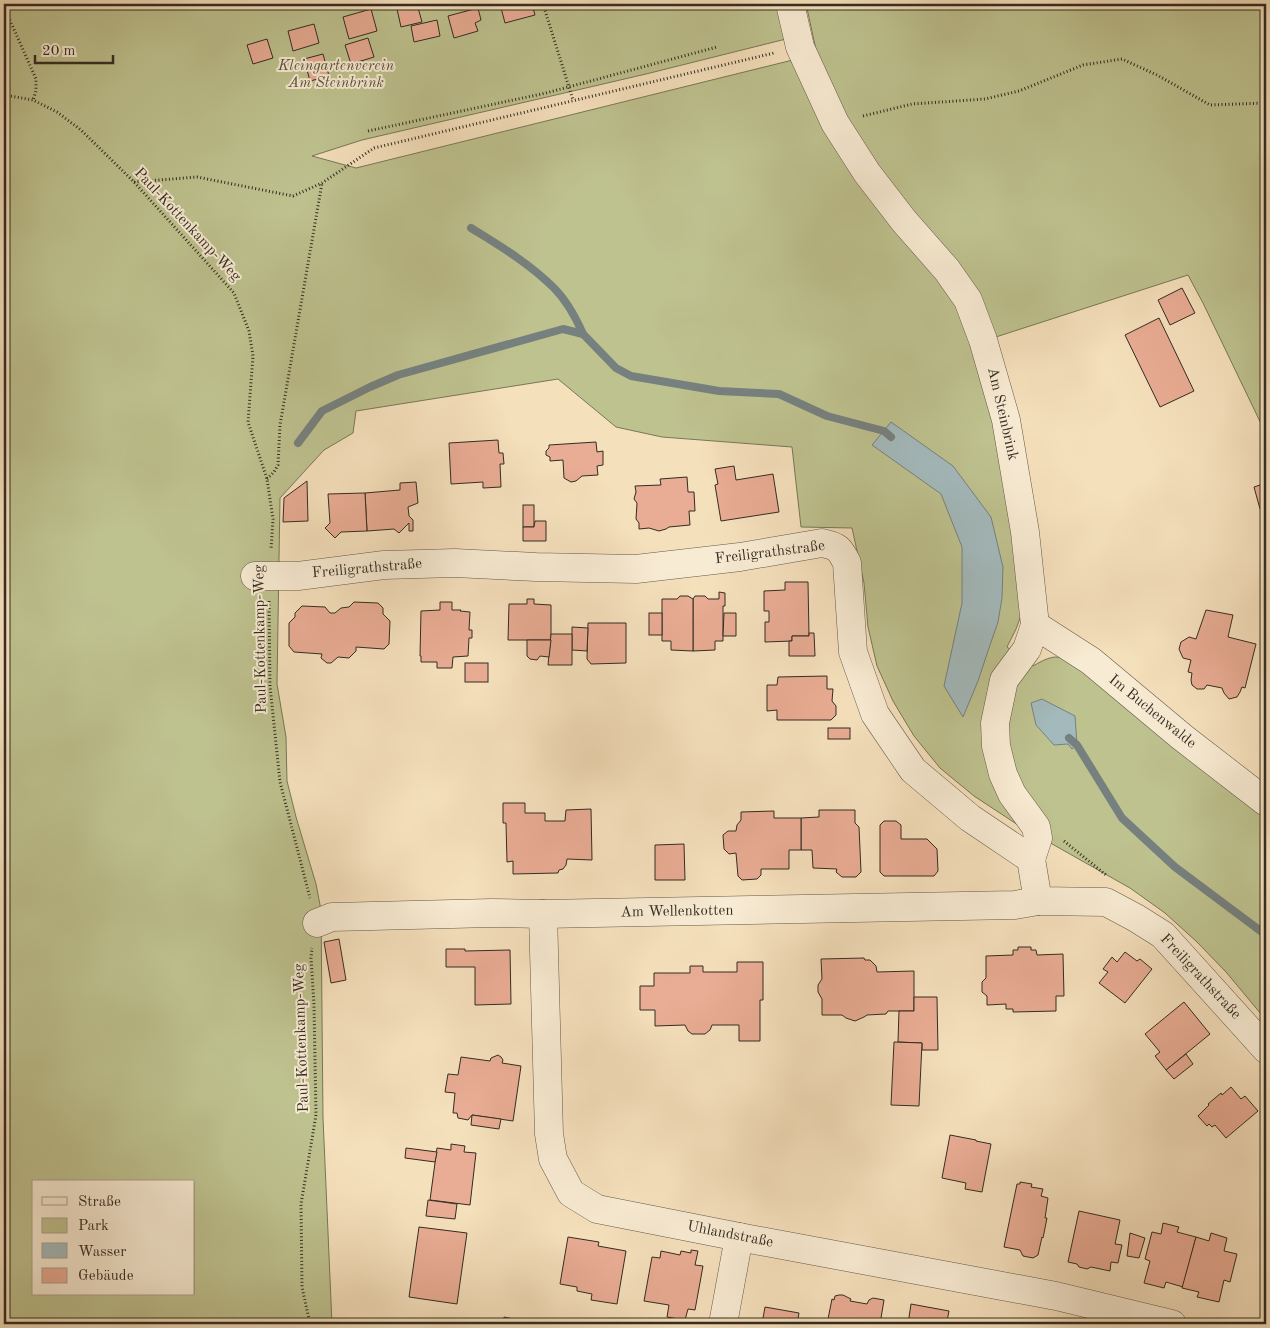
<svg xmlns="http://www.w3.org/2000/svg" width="1270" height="1328" font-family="'Old Standard TT',serif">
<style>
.green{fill:#bec28f;stroke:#787758;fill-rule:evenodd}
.water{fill:#a3babd;stroke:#76817f}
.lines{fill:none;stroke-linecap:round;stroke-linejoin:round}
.stream{stroke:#76817f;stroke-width:8}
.building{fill:#e9ac94;stroke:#332c22}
.street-casing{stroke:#645948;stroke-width:29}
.path{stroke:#332c22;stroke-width:3;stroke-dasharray:1 2.5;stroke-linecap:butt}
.street{stroke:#f8ebd3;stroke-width:28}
.labels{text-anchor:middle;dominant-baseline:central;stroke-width:4;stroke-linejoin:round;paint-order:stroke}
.park-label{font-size:15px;font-style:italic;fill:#56523d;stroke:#f8ebd3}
.street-label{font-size:15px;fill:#332c22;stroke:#f8ebd3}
</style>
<rect width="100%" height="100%" fill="#f5e0bc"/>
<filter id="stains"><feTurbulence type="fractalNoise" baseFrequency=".004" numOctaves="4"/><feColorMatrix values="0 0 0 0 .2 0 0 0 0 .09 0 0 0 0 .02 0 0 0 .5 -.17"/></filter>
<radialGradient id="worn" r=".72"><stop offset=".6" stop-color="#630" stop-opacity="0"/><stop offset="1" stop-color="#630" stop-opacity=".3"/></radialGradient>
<path class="green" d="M4,4h772l10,35 -140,35 -284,66 -50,16 44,12 461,-114 -11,-50h460v430l-63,-131 -15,-28 -217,70 21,69 33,191 -9,24 -9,18 26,19c24,-14 26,-10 50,1l183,145v208l-40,-48 -29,-30 -32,-29 -35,-25 -115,-65 -41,-27 -34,-28 -26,-32 -21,-35 -16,-35 -9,-39 -4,-44 -12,-55 -51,-1 -9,-80 -130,-10 -46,-10 -58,-48 -202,32 -3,22 -29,17 -44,48 -3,186 9,53 1,44 9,36 20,67 5,26 2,208 9,206h-328zM34,1182h160v112h-160z"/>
<g class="water">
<polygon points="891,422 953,466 991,517 1003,567 1002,598 998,622 989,648 978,681 963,717 944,686 962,603 962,547 941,494 872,445"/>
<polygon points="1042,699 1075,716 1077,745 1072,749 1068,744 1054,745 1036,725 1031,703"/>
</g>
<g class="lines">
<g class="stream">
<path d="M471,228c29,18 58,35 83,60 12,12 22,30 29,46"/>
<polyline points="298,443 322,411 370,387 398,375 563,329 583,334 616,368 631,376 719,391 779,394 827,416 884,431 891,437"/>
<polyline points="1069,738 1077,745 1122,818 1175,867 1266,935"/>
</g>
</g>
<g class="building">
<polygon points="417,4 422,22 401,27 397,9"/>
<polygon points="451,4 465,4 452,7"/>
<polygon points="500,4 532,4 535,15 505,23"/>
<polygon points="478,8 481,20 475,23 478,31 454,38 448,16"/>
<polygon points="371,9 377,31 349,39 343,17"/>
<polygon points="437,20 440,36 414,42 411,26"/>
<polygon points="314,24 319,43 293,51 288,31"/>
<polygon points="368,38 374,57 351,64 345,45"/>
<polygon points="267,39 273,58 253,64 247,45"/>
<polygon points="323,54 329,76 310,81 304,59"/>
<polygon points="1182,288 1195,313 1170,325 1158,300"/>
<polygon points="1159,318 1194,391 1160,407 1125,335"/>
<polygon points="498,440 499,453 503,453 504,464 500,464 501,487 483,488 483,482 451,484 449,443"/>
<polygon points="596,442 597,452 603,451 603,465 597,466 598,475 582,476 576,481 571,482 564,478 563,460 550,461 550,457 546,455 546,451 549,448 549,445"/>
<polygon points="734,466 736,480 773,474 779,512 721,521 715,485 718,484 715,469"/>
<polygon points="687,477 688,492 694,492 695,511 689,511 690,525 669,527 666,529 659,531 649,528 639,529 639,523 636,519 637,503 634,499 636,492 635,486 661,485 660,479"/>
<polygon points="307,481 308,521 283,522 284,498"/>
<polygon points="416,482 418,503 408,507 409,516 413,520 413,531 409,531 409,523 399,533 394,529 367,531 365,493 400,490 400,483"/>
<polygon points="1266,483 1266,508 1260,509 1254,487"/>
<polygon points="365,493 367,531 341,532 335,538 325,528 330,523 328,494"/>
<rect x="523" y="505" width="11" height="22"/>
<polygon points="535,521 546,521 546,541 523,541 523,527 534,527"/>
<polygon points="785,582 808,582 809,636 792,636 792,641 765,642 765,622 769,622 769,611 764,611 764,591 785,590"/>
<polygon points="719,592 725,593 725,606 723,606 723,641 715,641 715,650 693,651 693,599 695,596 705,596 708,599 719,599"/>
<polygon points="680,596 688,596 693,599 693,651 671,650 671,641 662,641 662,599 677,599"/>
<polygon points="527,599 534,599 534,604 551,605 551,640 508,640 509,604 527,604"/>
<polygon points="354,602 378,603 383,608 383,614 390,621 389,644 384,649 356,647 356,651 349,658 338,657 331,663 327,663 321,658 322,654 294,652 289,646 289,623 295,617 295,613 302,606 325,607 330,613 335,613 341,608 349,607"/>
<polygon points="440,602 452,602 452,610 461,610 460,611 470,612 469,630 472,630 472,638 469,638 468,656 453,657 452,668 437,668 437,662 421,662 421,656 420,656 421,611 440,610"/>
<polygon points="1206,610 1233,615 1228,637 1256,644 1245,688 1242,687 1240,692 1237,697 1229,699 1224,693 1222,688 1207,685 1204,689 1197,689 1192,685 1191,680 1192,673 1188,672 1191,660 1183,658 1179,649 1181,642 1189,637 1196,639"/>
<rect x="649" y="613" width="13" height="22"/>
<polygon points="724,613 736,613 736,636 723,636"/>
<polygon points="588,623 626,623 626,663 591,664 587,659"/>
<polygon points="572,627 588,628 587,651 572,650"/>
<polygon points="809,633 814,633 815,656 789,656 789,641 792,641 792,636 809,636"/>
<polygon points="551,634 572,634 572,665 548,665"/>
<polygon points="527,640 551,640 549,657 540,656 537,660 530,659 527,656"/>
<rect x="465" y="663" width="23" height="19"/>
<polygon points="827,676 827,689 833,689 832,701 836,706 836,715 831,720 777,720 777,710 767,711 767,685 777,685 778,677"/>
<rect x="828" y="728" width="22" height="11"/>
<polygon points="503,803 525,803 525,813 545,813 545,821 565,821 566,810 591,809 592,860 567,859 566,865 563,869 559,870 558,873 513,874 513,861 507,862 506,823 503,823"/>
<polygon points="819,810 855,810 855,823 859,827 861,872 856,877 842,877 836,872 837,869 813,868 812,850 801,850 801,818 819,817"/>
<polygon points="774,811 774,818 801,818 801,850 789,850 789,869 761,869 761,875 757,879 742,880 738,876 736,853 729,854 724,849 723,835 728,831 736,831 737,825 741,820 741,812"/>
<polygon points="884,821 896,821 901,825 901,839 927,839 937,849 938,871 934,876 884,876 880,872 880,825"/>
<polygon points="684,844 685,880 655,880 655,845"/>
<polygon points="339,939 346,980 331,983 324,942"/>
<polygon points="1018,947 1031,947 1031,950 1036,950 1037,955 1063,954 1064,996 1056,996 1056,1011 1013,1012 1013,1009 1006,1009 1006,1004 987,1005 987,996 982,992 982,982 986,978 986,956 1013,955 1013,950 1018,950"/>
<polygon points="446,949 465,949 465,951 510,950 511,1004 475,1005 475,967 446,967"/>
<polygon points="1125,952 1137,961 1140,959 1152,969 1125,1003 1099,983 1108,972 1103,969 1112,957 1117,962"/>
<polygon points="864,958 865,960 870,960 876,966 877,972 914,971 914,1011 888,1011 886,1014 867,1015 864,1017 855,1021 846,1018 842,1015 822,1015 822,999 818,992 818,985 822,979 821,959"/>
<polygon points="737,962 763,962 763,1000 760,1000 760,1041 739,1041 739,1025 712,1025 710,1030 705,1034 692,1034 688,1031 685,1025 655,1026 655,1010 640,1010 640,986 654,986 654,973 690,973 690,966 703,966 703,972 737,972"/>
<polygon points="914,997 937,997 938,1050 922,1050 922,1043 898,1042 899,1011 914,1011"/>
<polygon points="1184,1002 1210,1034 1166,1070 1155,1056 1160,1052 1145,1034"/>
<polygon points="894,1042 922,1043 919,1106 891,1105"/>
<polygon points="1186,1054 1193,1064 1174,1079 1166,1070"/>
<polygon points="498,1055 501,1057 503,1060 502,1063 521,1066 513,1121 472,1115 468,1120 458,1118 457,1113 453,1113 455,1093 445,1092 448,1074 458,1075 461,1057 490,1061 491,1058"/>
<polygon points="1231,1087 1241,1099 1245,1096 1258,1111 1226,1138 1215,1125 1212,1127 1209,1124 1207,1126 1198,1116 1209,1105 1208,1104 1221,1093 1222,1095"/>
<polygon points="472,1115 501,1119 499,1129 471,1125"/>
<polygon points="950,1135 976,1140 976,1141 991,1144 982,1192 965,1189 966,1183 942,1178"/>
<polygon points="451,1144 465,1146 464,1152 476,1153 470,1205 430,1200 437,1148 451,1150"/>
<polygon points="406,1148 437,1152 435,1162 405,1158"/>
<polygon points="1266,1165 1266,1177 1260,1171"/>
<polygon points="1020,1182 1032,1184 1031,1187 1043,1189 1041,1196 1048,1198 1045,1218 1047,1218 1043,1238 1042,1237 1038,1255 1033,1258 1023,1256 1020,1250 1004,1247 1017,1184 1020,1184"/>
<polygon points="428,1200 457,1204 455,1219 426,1216"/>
<polygon points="1079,1211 1120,1220 1115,1244 1122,1245 1118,1263 1111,1262 1110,1271 1091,1267 1087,1269 1079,1267 1077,1264 1068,1262"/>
<polygon points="1163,1223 1179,1227 1177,1232 1196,1237 1183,1287 1166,1282 1164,1288 1144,1283 1150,1261 1145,1259 1152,1232 1161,1234"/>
<polygon points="419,1227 467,1233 457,1304 409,1297"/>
<polygon points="1130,1233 1145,1238 1139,1258 1127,1256"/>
<polygon points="1211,1233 1227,1238 1224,1251 1237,1254 1230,1282 1224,1280 1219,1302 1197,1297 1199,1292 1182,1288 1196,1237 1209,1241"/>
<polygon points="568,1237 599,1242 598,1246 626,1251 617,1304 591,1300 592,1294 577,1291 577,1287 560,1284"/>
<polygon points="691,1250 698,1251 695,1265 703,1266 695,1310 688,1309 685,1320 667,1317 669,1305 644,1301 652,1257 660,1258 661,1251 680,1255 681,1251 691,1253"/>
<polygon points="839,1295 843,1295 851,1299 850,1301 867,1304 869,1300 873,1298 884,1300 880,1324 827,1324 832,1299 834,1300 835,1296"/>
<polygon points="1266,1300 1266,1317 1261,1315"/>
<polygon points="911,1304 949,1311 947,1321 955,1323 955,1324 908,1324"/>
<polygon points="765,1307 799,1313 797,1324 762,1324"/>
<polygon points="504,1317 538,1324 503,1324"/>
</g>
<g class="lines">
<g class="street-casing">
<g id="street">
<polyline points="790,4 800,47 835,123 867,173 904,221 947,270 968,300 983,340 1006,420 1025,532 1035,625 1027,649 1004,680 995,723 996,746 1003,774 1012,794 1036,827 1038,838 1031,859"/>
<path d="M255,576h43l86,-11 71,-2 81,4 100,2 104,-12 82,-14c16,3 18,6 25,20l6,89 22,62 38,56 57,48 61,41 7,42 68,1 30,16 27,17 103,114"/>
<polyline points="1035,625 1091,661 1182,737 1266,802"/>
<polyline points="543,914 549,1134 553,1159 571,1193 597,1209 739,1237 1056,1296 1172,1324"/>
<polyline points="317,923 332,917 492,913 543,914 1015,905 1038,901"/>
<polyline points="723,1324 739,1237"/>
</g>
</g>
<g class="path">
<polyline points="543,4 573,100"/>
<polyline points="4,7 36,79 36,91 33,100"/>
<polyline points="4,95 33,100 57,112 81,130 134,182 234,293 249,331 253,356 248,422 267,479 273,519 271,550"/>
<polyline points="863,116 912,104 985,99 1019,91 1083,65 1122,59 1157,75 1210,105 1266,103"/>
<polyline points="368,131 546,93 717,47"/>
<polyline points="134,182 197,177 293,196 322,183 374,148 774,53"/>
<polyline points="267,479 274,472 278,465 280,425 322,183"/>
<polyline points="269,601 270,686 280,782 310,898"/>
<polyline points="1064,841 1106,875"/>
<polyline points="310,1324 302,1287 301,1204 316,1115 314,1005 311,958 312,948"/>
</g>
<use href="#street" class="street"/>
</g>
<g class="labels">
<g class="park-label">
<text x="336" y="66">Kleingartenverein<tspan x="336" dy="17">Am Steinbrink</tspan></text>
</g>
<g class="street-label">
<text transform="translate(187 225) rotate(47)">Paul-Kottenkamp-Weg</text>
<text transform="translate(1002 414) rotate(77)">Am Steinbrink</text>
<text transform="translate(770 553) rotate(-7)">Freiligrathstraße</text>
<text transform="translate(367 569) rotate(-5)">Freiligrathstraße</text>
<text transform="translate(261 639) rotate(-91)">Paul-Kottenkamp-Weg</text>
<text transform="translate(1152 712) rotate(39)">Im Buchenwalde</text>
<text transform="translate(677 912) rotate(-1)">Am Wellenkotten</text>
<text transform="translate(1200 977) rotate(47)">Freiligrathstraße</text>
<text transform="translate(302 1038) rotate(-92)">Paul-Kottenkamp-Weg</text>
<text transform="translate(730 1235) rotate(11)">Uhlandstraße</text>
</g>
</g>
<rect width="1270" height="1328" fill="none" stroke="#f5e0bc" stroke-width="20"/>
<rect x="5" y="5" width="1260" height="1318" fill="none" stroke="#332c22" stroke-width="2.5"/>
<rect x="10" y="10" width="1250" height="1308" fill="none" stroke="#332c22"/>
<rect x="32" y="1180" width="162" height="115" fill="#f8ebd3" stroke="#a99f8c"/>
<rect x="42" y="1197" width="25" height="8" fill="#f8ebd3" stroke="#a99f8c"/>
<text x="78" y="1206" font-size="15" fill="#332c22">Straße</text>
<rect x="42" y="1218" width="25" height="15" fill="#bec28f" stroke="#a99f8c"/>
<text x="78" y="1230" font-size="15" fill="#332c22">Park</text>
<rect x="42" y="1243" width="25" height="15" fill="#a3babd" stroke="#a99f8c"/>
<text x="78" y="1256" font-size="15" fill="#332c22">Wasser</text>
<rect x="42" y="1268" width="25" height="15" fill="#e9ac94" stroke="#a99f8c"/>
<text x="78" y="1280" font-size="15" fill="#332c22">Gebäude</text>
<path d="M35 55v8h78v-8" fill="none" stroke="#332c22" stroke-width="2.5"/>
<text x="42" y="55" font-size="15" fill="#332c22" stroke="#f8ebd3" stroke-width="4" paint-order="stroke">20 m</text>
<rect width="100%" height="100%" filter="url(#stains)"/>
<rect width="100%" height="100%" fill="url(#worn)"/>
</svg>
